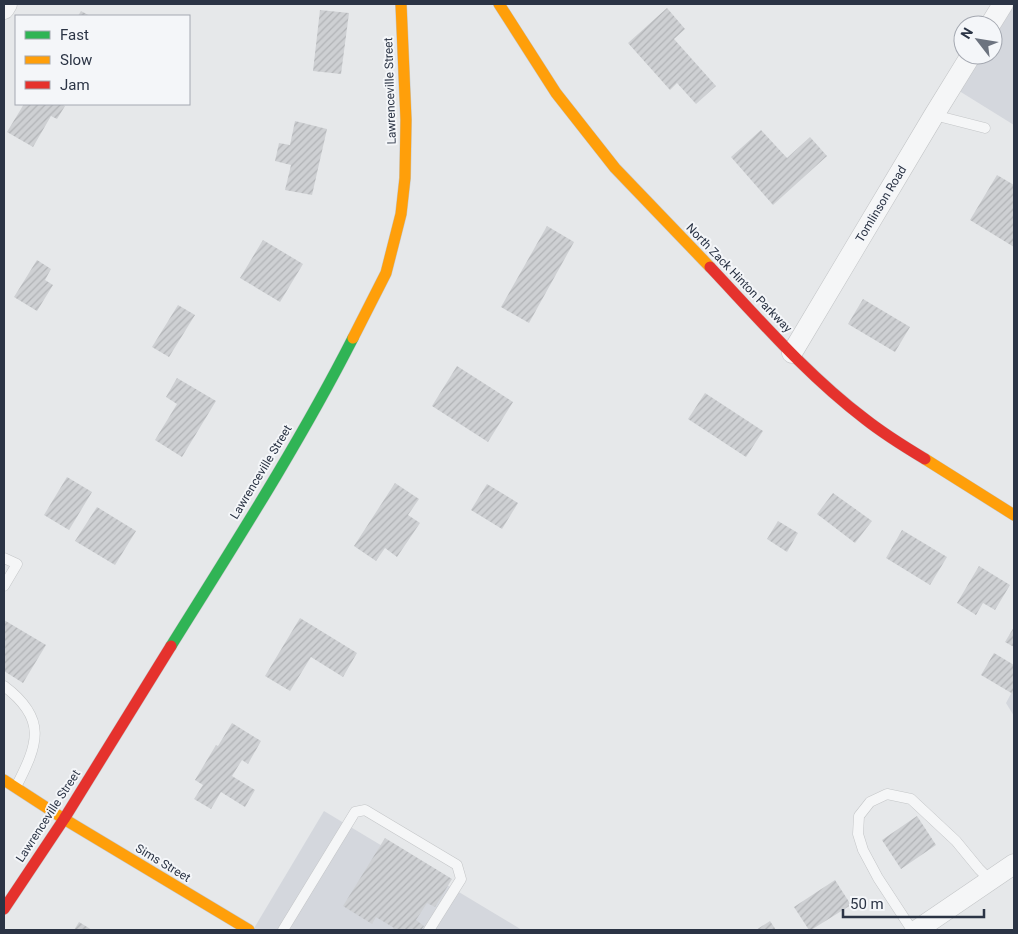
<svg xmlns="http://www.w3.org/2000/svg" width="1018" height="934" font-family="Roboto,sans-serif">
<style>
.built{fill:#d4d7dd}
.building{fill:url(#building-hatch)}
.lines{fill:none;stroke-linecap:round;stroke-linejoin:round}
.lane-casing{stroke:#c4c6c8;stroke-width:11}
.street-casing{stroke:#c4c6c8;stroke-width:21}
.fast-casing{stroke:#c4c6c8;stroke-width:12}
.slow-casing{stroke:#c4c6c8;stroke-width:12}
.jam-casing{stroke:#c4c6c8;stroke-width:12}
.lane{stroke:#f5f6f7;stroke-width:10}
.street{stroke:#f5f6f7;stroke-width:20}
.fast{stroke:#30b455;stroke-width:11}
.slow{stroke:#ff9f0a;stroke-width:11}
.jam{stroke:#e5322d;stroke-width:11}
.labels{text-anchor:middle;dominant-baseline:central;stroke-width:4;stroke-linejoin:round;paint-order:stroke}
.street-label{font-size:12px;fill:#2b3445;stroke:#f4f6f9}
</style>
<defs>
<pattern id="building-hatch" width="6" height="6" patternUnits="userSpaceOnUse" patternTransform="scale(1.25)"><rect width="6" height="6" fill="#ced0d3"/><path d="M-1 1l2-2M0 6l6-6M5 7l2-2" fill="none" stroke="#b1b3b6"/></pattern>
</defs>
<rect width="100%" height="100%" fill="#e6e8ea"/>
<g class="built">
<polygon points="1007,4 1014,4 1014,125 956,89 976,55 993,55 993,27"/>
<polygon points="1014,688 1014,716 1006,703"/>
<polygon points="324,811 522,930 253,930"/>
</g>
<g class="building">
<polygon points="667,8 685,29 674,39 716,86 696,104 677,83 670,90 628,43"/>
<polygon points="320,10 349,13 341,74 313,71"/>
<polygon points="81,11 90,16 78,16"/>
<polygon points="24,104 61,104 65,106 57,119 51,116 33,147 7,132"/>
<polygon points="295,121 327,129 312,195 285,190 291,165 275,161 279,143 290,145"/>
<polygon points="761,130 787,158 810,137 827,156 773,205 731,157"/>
<polygon points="997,175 1014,185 1014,247 970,220"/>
<polygon points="547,226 574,242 529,323 501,307"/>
<polygon points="263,240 303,264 280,302 240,278"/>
<polygon points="37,260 51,269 45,280 53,285 37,311 14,297"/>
<polygon points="863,299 910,327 895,352 848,324"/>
<polygon points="178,305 195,315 169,357 152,347"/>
<polygon points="457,366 513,402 488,442 432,406"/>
<polygon points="177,378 216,401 182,457 155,440 177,404 166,397"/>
<polygon points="705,393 763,431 746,457 688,419"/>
<polygon points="67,477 92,492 69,530 44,515"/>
<polygon points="395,483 419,499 408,515 420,523 397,557 385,548 376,561 354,546"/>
<polygon points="487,484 518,503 502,529 471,510"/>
<polygon points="833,493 872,521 855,543 817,514"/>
<polygon points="97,507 136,531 115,565 75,541"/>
<polygon points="778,521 798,533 787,552 767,539"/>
<polygon points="902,530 947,557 930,585 886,558"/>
<polygon points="979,566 1010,585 995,610 983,603 976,615 957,603"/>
<polygon points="300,618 357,653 343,677 311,657 290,691 265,676"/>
<polygon points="4,620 46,645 23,683 4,671"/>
<polygon points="1014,627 1014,647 1005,642"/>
<polygon points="994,653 1014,665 1014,692 1013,694 981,675"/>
<polygon points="232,723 261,741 248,764 242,760 232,776 255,790 245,807 221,792 211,809 194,799 203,785 195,780 216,745 218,746"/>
<polygon points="917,816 936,845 901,869 882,840"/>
<polygon points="385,838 452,879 435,907 427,903 416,920 424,926 421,930 392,930 394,928 376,917 372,924 343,906"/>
<polygon points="835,880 851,905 811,930 809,930 794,907"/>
<polygon points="770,921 776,930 756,930"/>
<polygon points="79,922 92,930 74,930"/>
</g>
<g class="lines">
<g class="lane-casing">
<g id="lane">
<polyline points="934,115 985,128"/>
<polyline points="4,558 17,564 4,586"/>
<path d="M4,686c44,33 34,58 12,101"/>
<polyline points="283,930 355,812 365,810 457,865 461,879 429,930"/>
<polyline points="912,930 878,878 863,850 858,834 859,816 870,802 887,794 911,799 956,841 979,869 990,880"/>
</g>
</g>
<g class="street-casing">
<g id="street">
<polyline points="4,9 7,4"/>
<polyline points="990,25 1003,4"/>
<polyline points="792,353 934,115 971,55"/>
<polyline points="917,930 1014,864"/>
</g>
</g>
<g class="fast-casing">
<path id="fast" d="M171,646c63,-101 128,-202 182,-308"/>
</g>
<g class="slow-casing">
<g id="slow">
<polyline points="499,4 556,93 615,168 710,267"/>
<polyline points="353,338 386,273 401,214 405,178 406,120 401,4"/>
<polyline points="925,459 1014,515"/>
<polyline points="4,780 64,819 249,930"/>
</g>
</g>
<g class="jam-casing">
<g id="jam">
<path d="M710,267c49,52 97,108 155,152 19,15 40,28 60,40"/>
<polyline points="4,909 64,819 171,646"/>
</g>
</g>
<use href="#lane" class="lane"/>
<use href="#street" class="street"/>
<use href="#fast" class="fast"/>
<use href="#slow" class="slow"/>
<use href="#jam" class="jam"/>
</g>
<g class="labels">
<g class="street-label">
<text transform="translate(390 91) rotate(-92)">Lawrenceville Street</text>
<text transform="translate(881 204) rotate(-59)">Tomlinson Road</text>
<text transform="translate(739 278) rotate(46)">North Zack Hinton Parkway</text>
<text transform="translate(261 472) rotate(-59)">Lawrenceville Street</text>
<text transform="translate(48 816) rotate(-57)">Lawrenceville Street</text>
<text transform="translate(163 863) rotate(31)">Sims Street</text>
</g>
</g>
<rect width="1018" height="934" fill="none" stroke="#2b3445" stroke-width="10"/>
<rect x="15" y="15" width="175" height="90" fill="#f4f6f9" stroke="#a4a8b1"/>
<rect x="25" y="31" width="25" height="8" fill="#30b455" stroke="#a4a8b1"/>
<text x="60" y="40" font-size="15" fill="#2b3445">Fast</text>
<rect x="25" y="56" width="25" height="8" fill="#ff9f0a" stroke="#a4a8b1"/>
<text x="60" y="65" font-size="15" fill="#2b3445">Slow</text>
<rect x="25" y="81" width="25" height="8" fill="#e5322d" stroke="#a4a8b1"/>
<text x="60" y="90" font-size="15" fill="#2b3445">Jam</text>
<g transform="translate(978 40) rotate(301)"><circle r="24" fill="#f4f6f9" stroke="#a4a8b1"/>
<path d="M0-4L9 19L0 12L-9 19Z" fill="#6c737f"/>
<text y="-8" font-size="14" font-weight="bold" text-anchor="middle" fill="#2b3445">N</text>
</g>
<path d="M843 909v8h141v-8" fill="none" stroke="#2b3445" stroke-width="2.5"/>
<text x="850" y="909" font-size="15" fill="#2b3445" stroke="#f4f6f9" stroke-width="4" paint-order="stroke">50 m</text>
</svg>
